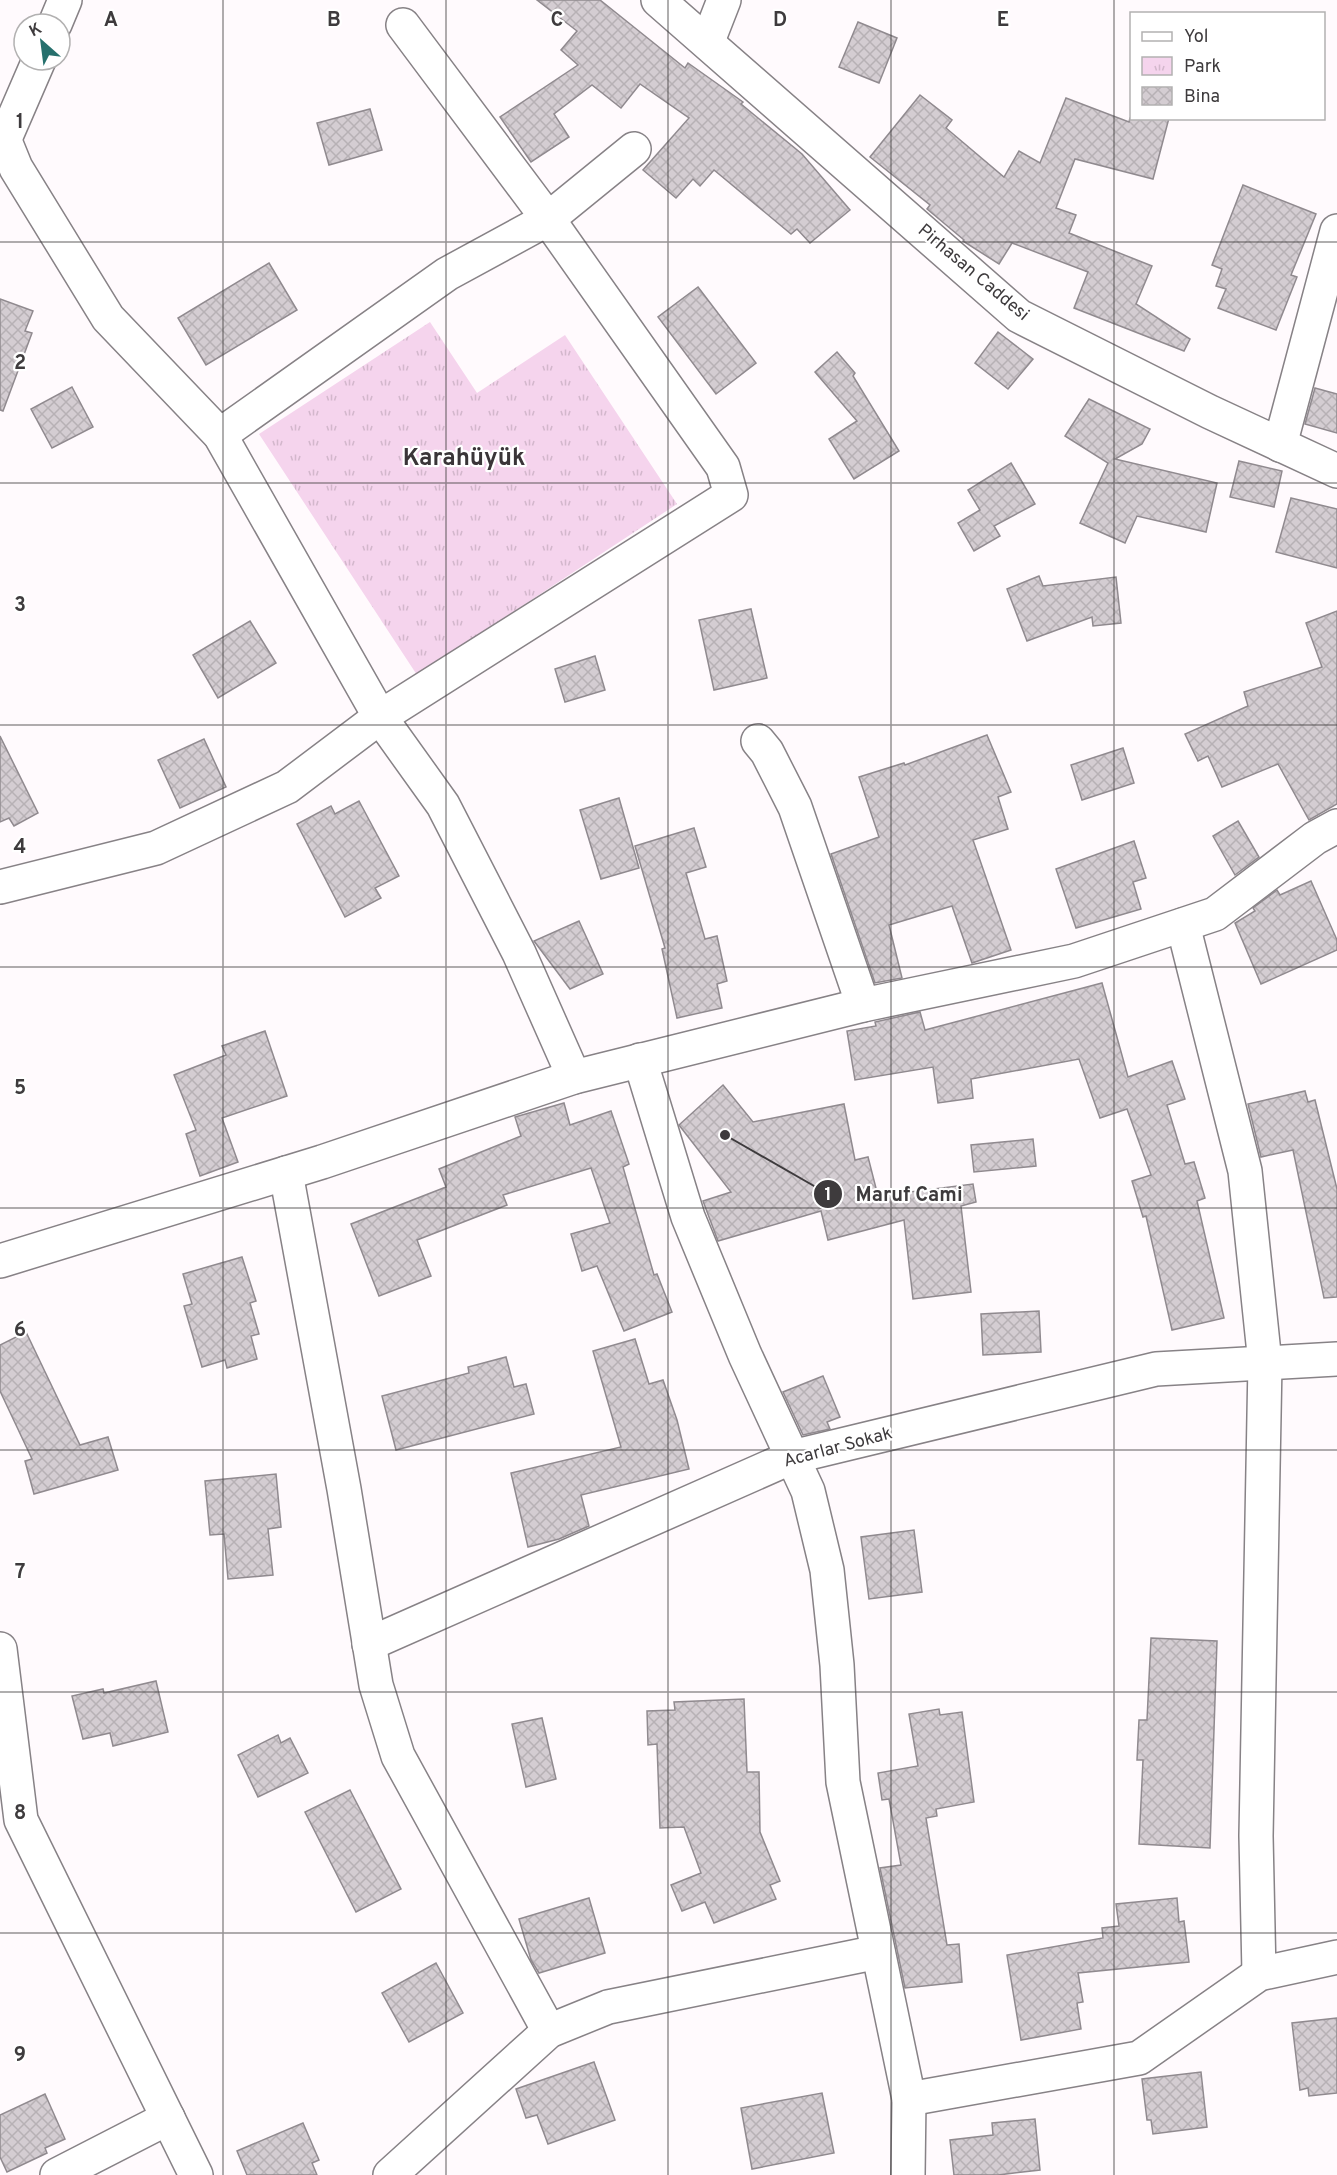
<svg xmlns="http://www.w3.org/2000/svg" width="1337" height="2175" font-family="Overpass,sans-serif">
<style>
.park{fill:url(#park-tufts)}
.building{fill:url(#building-cross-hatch);stroke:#908a8f;stroke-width:1.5}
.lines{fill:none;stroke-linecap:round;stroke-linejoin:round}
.minor-casing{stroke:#878286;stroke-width:36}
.tertiary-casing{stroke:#878286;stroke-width:36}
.minor{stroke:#fff;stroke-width:33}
.tertiary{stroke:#fff;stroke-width:33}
.grid{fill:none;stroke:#3e3b3d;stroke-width:1.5;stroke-opacity:0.55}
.labels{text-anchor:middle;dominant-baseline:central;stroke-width:4.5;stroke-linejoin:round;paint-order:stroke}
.street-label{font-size:18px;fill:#3e3b3d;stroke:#fff}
.district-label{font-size:24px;font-weight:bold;fill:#3a3538;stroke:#fff}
.grid-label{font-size:20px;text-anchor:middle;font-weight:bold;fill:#3e3b3d;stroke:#fff;stroke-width:4.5;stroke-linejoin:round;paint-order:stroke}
.leader{fill:none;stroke:#3e3b3d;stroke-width:2}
.callout-dot{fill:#3e3b3d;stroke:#fff;stroke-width:2}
.mark-label{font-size:18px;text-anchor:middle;font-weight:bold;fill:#fff}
.callout-label{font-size:20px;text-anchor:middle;font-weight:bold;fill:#3e3b3d;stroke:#fff;stroke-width:4.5;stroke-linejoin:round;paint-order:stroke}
</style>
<defs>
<pattern id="park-tufts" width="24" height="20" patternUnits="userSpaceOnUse" patternTransform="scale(1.5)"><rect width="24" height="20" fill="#f5d4ed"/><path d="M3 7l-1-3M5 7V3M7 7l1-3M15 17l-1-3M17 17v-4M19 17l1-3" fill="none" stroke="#d3b7cc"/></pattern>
<pattern id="building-cross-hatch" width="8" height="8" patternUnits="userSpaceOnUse" patternTransform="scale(1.5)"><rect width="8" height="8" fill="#d4cdd2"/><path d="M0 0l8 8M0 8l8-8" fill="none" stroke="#b7b1b5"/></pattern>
</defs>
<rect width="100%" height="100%" fill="#fffafd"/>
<polygon class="park" points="430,322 477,393 565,335 677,504 417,675 259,434"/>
<g class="building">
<polygon points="537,0 600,0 685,68 688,63 743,102 741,104 802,154 850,210 810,243 797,229 791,234 714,170 700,186 693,179 676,198 643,170 689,118 640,84 621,108 592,85 554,114 569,137 531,162 500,117 578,65 561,50 577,31"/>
<polygon points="858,22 897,38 879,83 839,67"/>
<polygon points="920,95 952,120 946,128 1004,177 1019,151 1040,163 1066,98 1129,122 1130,118 1169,118 1153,179 1075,159 1056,208 1076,215 1069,233 1152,266 1136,304 1190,339 1184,351 1074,308 1088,272 1012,243 999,264 963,241 964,240 927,209 930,205 870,157"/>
<polygon points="370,109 382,150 329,165 317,123"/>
<polygon points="1243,185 1316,214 1291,275 1297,277 1276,330 1218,308 1226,289 1216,286 1222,269 1212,265"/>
<polygon points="269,263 297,310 206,365 178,318"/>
<polygon points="698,287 756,363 716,394 658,317"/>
<polygon points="0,299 33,311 25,331 32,333 3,411 0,410"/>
<polygon points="998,332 1033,359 1008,389 975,363"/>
<polygon points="837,352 855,373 853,376 899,451 854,479 829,439 857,421 815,372"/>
<polygon points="72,387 93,427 52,448 31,409"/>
<polygon points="1315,388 1337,394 1337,433 1305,424"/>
<polygon points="1089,399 1150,429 1142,444 1115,459 1217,483 1206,532 1137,516 1125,543 1080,523 1108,463 1065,436"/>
<polygon points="1239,461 1282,471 1274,507 1230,497"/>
<polygon points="1011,463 1035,504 994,526 1000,536 974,551 958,523 980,510 968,490"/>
<polygon points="1291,498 1337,509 1337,568 1276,552"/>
<polygon points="1039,576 1043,586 1116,577 1121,623 1093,626 1092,617 1027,641 1007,589"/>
<polygon points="751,609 767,678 714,690 699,620"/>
<polygon points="1337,611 1337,804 1309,820 1278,764 1222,787 1208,756 1198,761 1185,734 1248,706 1244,692 1322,667 1306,623"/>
<polygon points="250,621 276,663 218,698 193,655"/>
<polygon points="595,656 605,690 565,702 555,669"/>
<polygon points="987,735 1011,792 998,797 1008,829 973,840 1011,950 972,963 952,906 889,925 902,978 875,983 831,854 879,837 859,777 904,763 905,765"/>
<polygon points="0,736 38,813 14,826 9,818 0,822"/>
<polygon points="204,739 226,787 180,808 158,760"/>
<polygon points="1123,748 1134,783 1082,800 1071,765"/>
<polygon points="619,798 639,868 601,879 580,810"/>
<polygon points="359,801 399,876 375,888 381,898 345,917 297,824 331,806 335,814"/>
<polygon points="1238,821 1259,857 1235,875 1213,836"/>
<polygon points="694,828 706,867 686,873 705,939 717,936 727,981 717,984 722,1008 677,1018 662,949 665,948 635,846"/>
<polygon points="1134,841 1146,878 1133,882 1141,909 1076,928 1056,869"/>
<polygon points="1311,881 1337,940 1337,950 1261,984 1235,923 1255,911 1253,908 1277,890 1280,895"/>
<polygon points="579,921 603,974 570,989 534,941"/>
<polygon points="1102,983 1128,1077 1172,1061 1185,1099 1167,1105 1185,1164 1194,1162 1205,1198 1197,1201 1224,1318 1172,1330 1146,1216 1143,1217 1132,1181 1151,1175 1127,1109 1100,1118 1079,1059 971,1079 973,1098 938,1103 933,1067 855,1080 847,1031 876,1026 875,1022 920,1012 925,1030"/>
<polygon points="265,1031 287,1096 222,1118 238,1162 200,1176 186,1134 196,1130 174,1075 226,1055 222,1046"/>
<polygon points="723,1085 753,1122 844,1104 855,1160 868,1157 878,1196 973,1184 976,1202 961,1206 971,1292 913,1299 904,1220 828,1240 821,1211 718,1241 703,1201 731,1192 679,1125"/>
<polygon points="1305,1091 1308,1102 1315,1100 1337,1189 1337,1297 1324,1298 1293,1150 1261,1157 1248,1104"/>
<polygon points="564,1103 570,1125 611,1111 629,1164 623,1167 654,1275 657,1274 672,1312 624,1331 597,1266 582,1271 571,1234 610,1223 591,1168 503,1195 507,1205 417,1240 431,1276 379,1296 351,1224 446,1187 439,1169 521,1136 515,1117"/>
<polygon points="1033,1139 1036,1166 974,1172 971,1145"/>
<polygon points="242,1257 256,1301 250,1303 259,1334 251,1336 257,1359 227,1368 225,1360 202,1367 184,1306 192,1304 183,1274"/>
<polygon points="1039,1311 1041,1352 983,1355 981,1314"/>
<polygon points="26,1332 80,1445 108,1437 118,1470 34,1494 25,1461 32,1459 0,1391 0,1345"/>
<polygon points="635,1339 649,1384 663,1380 677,1420 689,1469 581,1495 589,1526 559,1539 528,1547 511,1473 621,1447 593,1351"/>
<polygon points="506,1357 514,1387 526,1384 534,1414 396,1450 382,1396 469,1373 468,1367"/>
<polygon points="823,1376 840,1417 827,1422 830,1429 803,1435 783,1392"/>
<polygon points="276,1474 281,1527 268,1529 273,1575 228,1579 224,1534 210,1535 205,1481"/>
<polygon points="914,1530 922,1592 869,1599 861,1537"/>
<polygon points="1151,1638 1217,1641 1210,1848 1139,1844 1143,1760 1137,1760 1139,1720 1147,1720"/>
<polygon points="156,1681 168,1732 113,1746 110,1733 83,1739 72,1696 103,1689 104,1693"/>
<polygon points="744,1699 747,1772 759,1772 760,1832 780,1881 770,1885 776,1899 714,1923 705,1902 682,1911 671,1885 701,1873 684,1827 660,1828 657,1744 648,1745 647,1711 675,1710 674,1702"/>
<polygon points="939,1709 940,1715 962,1712 974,1802 936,1809 937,1816 926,1818 947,1945 959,1944 962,1982 905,1988 880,1868 901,1865 889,1799 882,1800 878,1773 918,1766 909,1714"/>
<polygon points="542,1718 556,1779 526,1787 512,1724"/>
<polygon points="278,1735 281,1743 290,1738 308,1773 258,1797 238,1755"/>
<polygon points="350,1790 401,1889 356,1912 305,1812"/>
<polygon points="589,1898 605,1953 539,1973 531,1960 519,1919"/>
<polygon points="1177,1898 1179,1922 1184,1921 1189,1962 1078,1973 1083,2002 1077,2003 1081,2029 1021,2040 1007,1955 1103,1938 1102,1928 1119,1926 1116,1904"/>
<polygon points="436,1963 463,2013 409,2042 382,1993"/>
<polygon points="1337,2018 1337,2093 1309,2096 1308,2088 1300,2090 1292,2023"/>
<polygon points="594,2062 615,2120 548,2144 537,2115 526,2118 516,2089"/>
<polygon points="1201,2072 1207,2127 1153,2134 1151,2120 1147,2120 1142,2079"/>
<polygon points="822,2093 834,2153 752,2169 741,2108"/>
<polygon points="45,2094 65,2139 45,2148 47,2153 7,2172 0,2157 0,2115"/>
<polygon points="1035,2119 1040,2170 998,2175 954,2175 950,2140 993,2135 992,2123"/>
<polygon points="303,2123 319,2160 312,2163 317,2175 247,2175 237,2151"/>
</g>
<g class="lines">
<g class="minor-casing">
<g id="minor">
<polyline points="55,24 65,0"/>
<polyline points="708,41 724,0"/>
<polyline points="5,141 16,168 108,318 220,435 380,717 443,805 519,953 574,1077"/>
<polyline points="0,150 39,60"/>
<polyline points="220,435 447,274 548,219 634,149"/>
<polyline points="1280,445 1337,231"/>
<polyline points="758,741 767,752 795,807 863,1005"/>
<polyline points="0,887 156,848 287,787 380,717 731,495 723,467 548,219 403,25"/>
<polyline points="1183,925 1245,1171 1265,1363 1256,1836 1259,1974"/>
<polyline points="640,1060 688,1217 745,1355 808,1491 827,1570 837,1665 843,1782 909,2099 908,2175"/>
<polyline points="286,1173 344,1489 376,1685 398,1756 549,2031"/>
<polyline points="0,1261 322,1162 574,1077 863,1005 1074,961 1215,914 1315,838 1337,826"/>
<polyline points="369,1644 792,1457 1156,1369 1337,1359"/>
<polyline points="0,1649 21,1820 196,2175"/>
<polyline points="909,2099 1139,2058 1259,1974 1337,1957"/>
<polyline points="57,2175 168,2118"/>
<polyline points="390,2175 549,2031 608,2007 878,1952"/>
</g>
</g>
<g class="tertiary-casing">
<polyline id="tertiary" points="658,0 1019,316 1210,412 1337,471"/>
</g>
<use href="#minor" class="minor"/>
<use href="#tertiary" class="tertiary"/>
</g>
<path class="grid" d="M223,0v2175M446,0v2175M668,0v2175M891,0v2175M1114,0v2175M0,242h1337M0,483h1337M0,725h1337M0,967h1337M0,1208h1337M0,1450h1337M0,1692h1337M0,1933h1337"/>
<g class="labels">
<g class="street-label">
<text transform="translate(973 273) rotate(40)">Pirhasan Caddesi</text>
<text transform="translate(838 1448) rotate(-15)">Acarlar Sokak</text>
</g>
<g class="district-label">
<text x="464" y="459">Karahüyük</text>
</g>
</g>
<g class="grid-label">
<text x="111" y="26">A</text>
<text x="334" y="26">B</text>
<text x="557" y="26">C</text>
<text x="780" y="26">D</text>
<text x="1003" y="26">E</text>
<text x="20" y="128">1</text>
<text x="20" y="369">2</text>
<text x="20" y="611">3</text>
<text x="20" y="853">4</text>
<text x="20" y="1094">5</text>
<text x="20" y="1336">6</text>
<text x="20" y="1578">7</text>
<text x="20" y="1819">8</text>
<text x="20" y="2061">9</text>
</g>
<path class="leader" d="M725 1135L828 1194"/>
<g class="callout-dot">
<circle cx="725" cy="1135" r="6"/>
<circle cx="828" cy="1194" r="15"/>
</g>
<g class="mark-label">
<text x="828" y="1200">1</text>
</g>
<g class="callout-label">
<text x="909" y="1201">Maruf Cami</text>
</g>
<rect x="1130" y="12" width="195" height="108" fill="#ffffff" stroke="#b2b1b1" stroke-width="1.5"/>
<rect x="1142" y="32" width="30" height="9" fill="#ffffff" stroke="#b2b1b1" stroke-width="1.5"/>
<text x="1184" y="42" font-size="18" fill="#3e3b3d">Yol</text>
<rect x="1142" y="57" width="30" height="18" fill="url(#park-tufts)" stroke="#b2b1b1" stroke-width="1.5"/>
<text x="1184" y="72" font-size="18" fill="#3e3b3d">Park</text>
<rect x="1142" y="87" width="30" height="18" fill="url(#building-cross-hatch)" stroke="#b2b1b1" stroke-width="1.5"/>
<text x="1184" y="102" font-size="18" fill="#3e3b3d">Bina</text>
<g transform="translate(42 42) rotate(332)"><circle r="28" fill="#ffffff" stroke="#b2b1b1" stroke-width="1.5"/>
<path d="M0-4.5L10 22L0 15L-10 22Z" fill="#26706d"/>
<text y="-9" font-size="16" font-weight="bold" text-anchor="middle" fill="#3e3b3d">K</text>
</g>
</svg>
